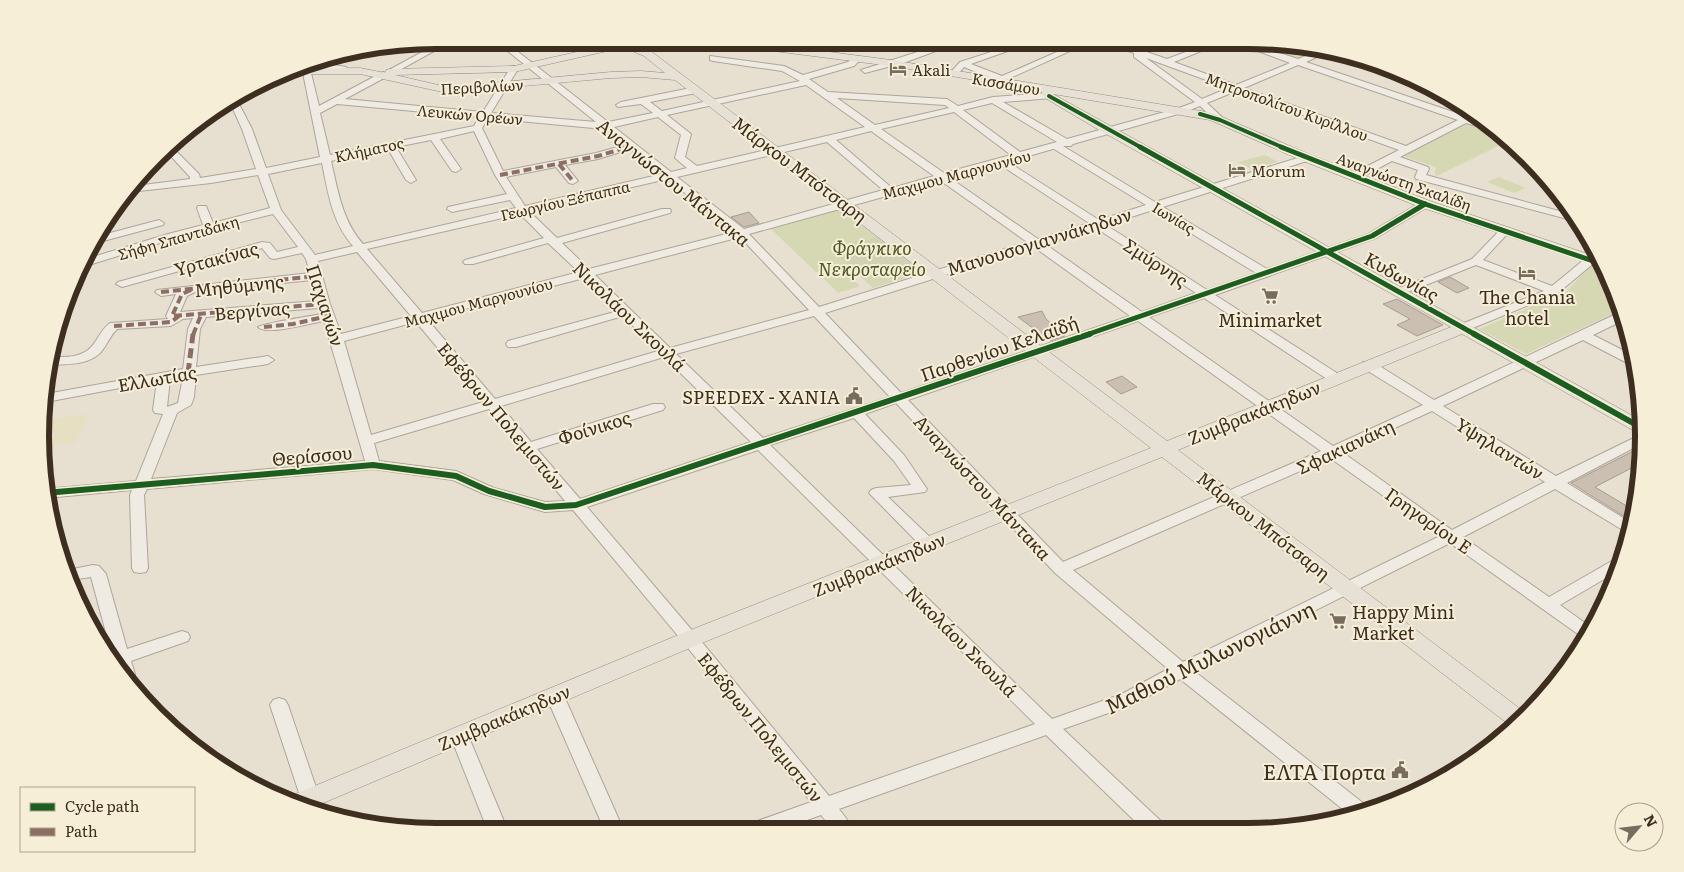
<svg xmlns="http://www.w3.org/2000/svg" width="1684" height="872" font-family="Literata,serif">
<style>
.farmland{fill:#e6dfc2}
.green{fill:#d6d7b3}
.cemetery{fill:#d1d1b3}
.building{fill:#cbbfb2;stroke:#a89c90}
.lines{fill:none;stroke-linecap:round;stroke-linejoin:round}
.minor-casing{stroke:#ada599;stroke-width:2}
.major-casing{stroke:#928b80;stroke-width:1}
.minor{fill:#efebe3;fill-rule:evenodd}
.major{fill:#e6e1d4;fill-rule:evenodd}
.quiet-far2{stroke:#8d6e63;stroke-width:3;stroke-dasharray:6 3;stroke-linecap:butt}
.quiet-far1{stroke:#8d6e63;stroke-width:4;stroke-dasharray:8 4;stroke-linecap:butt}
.quiet{stroke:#8d6e63;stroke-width:5;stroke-dasharray:10 5;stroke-linecap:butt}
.cycleway-far2-casing{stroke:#f7eed8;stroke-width:5.5}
.cycleway-far1-casing{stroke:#f7eed8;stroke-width:8}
.cycleway-casing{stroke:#f7eed8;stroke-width:9}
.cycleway-far2{stroke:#1b5e20;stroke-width:4}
.cycleway-far1{stroke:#1b5e20;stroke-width:5}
.cycleway{stroke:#1b5e20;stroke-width:6}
.labels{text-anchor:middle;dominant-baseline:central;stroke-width:4;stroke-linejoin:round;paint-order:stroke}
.far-poi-label{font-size:15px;fill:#3d2e20;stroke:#f7eed8;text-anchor:start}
.far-street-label{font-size:15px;fill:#3d2e20;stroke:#f7eed8}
.street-label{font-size:18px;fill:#3d2e20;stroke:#f7eed8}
.park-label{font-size:18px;font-style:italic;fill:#4d5a26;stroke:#f7eed8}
.poi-label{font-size:18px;fill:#3d2e20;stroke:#f7eed8}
.near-street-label{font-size:21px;fill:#3d2e20;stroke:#f7eed8}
.near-poi-label{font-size:21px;fill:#3d2e20;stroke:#f7eed8;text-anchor:end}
.rim{fill:none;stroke:#3d2e20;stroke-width:6}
</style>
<rect width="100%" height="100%" fill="#e7e0d1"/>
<polygon class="farmland" points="89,414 75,443 45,445 46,420"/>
<g class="green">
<polygon points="1242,41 1274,41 1325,49 1299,60"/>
<polygon points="1467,124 1505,137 1517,148 1500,145 1437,176 1435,174 1436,167 1403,156"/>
<polygon points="1265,155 1278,162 1251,169 1238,162"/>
<polygon points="1499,177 1526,188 1514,193 1487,182"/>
<polygon points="840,208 877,237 831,250 864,279 913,265 923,273 873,288 846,264 816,272 770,228"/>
<polygon points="1590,266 1607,272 1621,304 1612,314 1526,354 1479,329 1566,292"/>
<polygon points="839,267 860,286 838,293 818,273"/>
</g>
<polygon class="cemetery" points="877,237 893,249 897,248 901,251 898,253 913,265 864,279 831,250"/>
<g class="building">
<polygon points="749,212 759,223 744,227 731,217"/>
<polygon points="1450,277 1469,288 1457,293 1438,282"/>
<polygon points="1397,299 1443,325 1417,336 1397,325 1410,319 1383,304"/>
<polygon points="1042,311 1046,319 1065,336 1050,341 1018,317"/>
<polygon points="1122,376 1137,387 1121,394 1106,382"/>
<polygon points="1643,446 1643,462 1595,487 1635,511 1633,522 1571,483"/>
</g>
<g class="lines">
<g class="minor-casing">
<g id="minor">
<polygon points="444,40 454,40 396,72 389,70"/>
<path d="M494,40h9l105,82 45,-9 -12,-9 -23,3 -2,-2 5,-3 75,-15 4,3 -4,3 -46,9 12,9 138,-30 -18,-10 -69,-10 -3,-1v-4l74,10 19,9 45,-13 9,-6 4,3 -7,7 -45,13 19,13 119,7 11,7 35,-9 56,-4 3,1v4l-49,4 64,37 112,-31 16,-6 -61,-45v-4l-29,-10 -1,-2h11l52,18 48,-18h11l-52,21 62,23 54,-22 -59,-22h11l56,18 25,-10 9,1 -26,12 159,54h7l1,3 20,7 8,7 -35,-10 -66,34 28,10 1,2 -3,6 148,40 5,7 -163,-43 -1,-2 3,-7 -26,-9 -34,18h-8v-4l49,-25 -163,-59 -29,12 16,15v4h-6l-17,-16 -15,6 -112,32 -2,2h-8l92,56 149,-46h6v4l-147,47 104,62 101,-35 53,-32h8l1,2 -1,2 -53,32 -161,57 125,80 1,3 -1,3h-10l-126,-83 -55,19 184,129 90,-41 -60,-37 -1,-3 1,-3h10l61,38 180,-85 9,-6 2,9 -3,3 -29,14 41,21 2,10 -5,-1 -48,-25 -140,66 113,70 86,-42 1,9 -76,40 66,41 -2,11 -76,-46 -92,48 86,60 68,-39 7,-1 -6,14 -58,34 32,23 -7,10 -3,-1 -132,-94 -256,128 173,135 2,4 -19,5 -170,-136 -46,25 -71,25 100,94 3,6h-23l-97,-94 -207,74 16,21h-22l-12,-15 -42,15h-33l3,-6 62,-22 -127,-159 -111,-133 -28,2 -61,-18 -31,-14 -80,-11 -226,20 -3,6 4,73 -2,4 -6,1 -6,-1 -2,-4 -2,-73 2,-5 -86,8 -2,-9 92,-8 27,-67 -8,-1 -2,-3 4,-29 -111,21v-8l137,-25 5,-40 5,-11 -10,1 -12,7 -54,3c-7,7 -10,16 -16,23 -13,14 -36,12 -53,13v-8c17,0 37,2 47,-15 5,-7 8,-14 15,-19l58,-4 -2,-3 10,-22 -15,2 -6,-4 2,-2 153,-17 -4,-14 -4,-6 -28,6 -4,-1 -8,-10 -140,39 -6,-3 2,-2 144,-40 8,1 7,9 21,-5 -25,-33 -97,24 -97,30 4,-8 85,-26 35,-9 -6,-17 1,-2h8l7,17 57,-15 -12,-33 -47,8 -81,9 5,-6 55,-7v-2l-23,-25 5,-5 27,27 1,4 56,-9 -14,-40 -9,-20 -21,4 25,-13 15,29 14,39 54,-11 -17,-84 5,-12 8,-1v2l30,5 4,3 -4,3 -32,-6 -3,6 8,33 64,-34 3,1v4l-41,22 138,13 28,-45 3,-1 4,3 -27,44 105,9zM1146,58l82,30 -26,11zM1298,65l160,55 -52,26 -162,-58zM806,85l59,42 -168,39 -12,-9 6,-23 -24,-19zM837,98l108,7 4,3 -74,17zM992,103l65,39 -37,10 -57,-42zM337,104l142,13 -5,9 -144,29 -10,-42zM954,112l57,43 -67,18 -63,-44zM658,117l23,18 -6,23 12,10 -16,4 -57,-45zM488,118l116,11 21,16 -29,8 -93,18 -21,-43zM474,131l21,44 12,19 -59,13 -1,2 5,3 58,-12 6,8 -153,36c-21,-24 -25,-53 -32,-83l57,-12 18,31 5,3 5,-3 -20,-33 35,-7 21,31 4,1 5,-3 -21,-30zM871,131l63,45 -42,12 -56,-48zM827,142l56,48 -139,39 -67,-52zM630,149l32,25 -137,32 -19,-29 50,-10 13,16 4,1 5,-3 -13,-16 33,-6zM1053,149h1l92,56 -47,15 -91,-58 15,-3 2,-2zM322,163c6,30 10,59 31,83l-38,9 -34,-45 -13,-36zM999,164l90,59 -51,16 -88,-61zM667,179l67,53 -145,37 -27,-26 108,-30 1,-2 -1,-2h-8l-105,29 -28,-27zM941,181l86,61 -208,65 -70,-73zM1153,210l103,63 -49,17 -101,-65zM520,214l24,24 -79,22 -2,2 2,2h8l75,-21 31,29 -157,41 -55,-64zM1096,228l100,65 -54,19 -97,-68zM740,237l69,73 -139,38 -75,-73zM1034,247l96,69 -229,77 -76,-80zM357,252l54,64 -70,18 -11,-30 -12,-43zM584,278l34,33 -110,30 -2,3 2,3h8l107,-31 35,35 -163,48 -68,-80zM312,280l5,21 -137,11 7,-16 8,-4zM319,308l3,6c-11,2 -61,10 -64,13 9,9 53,-4 66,-6l41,140 -214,18 26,-66 14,-8 3,-8 2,-22 72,-11 6,-4 -6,-4 -72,11 4,-38 6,-12zM814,316l76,81 -127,41 -87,-84zM1138,321l183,130 -258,111 -155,-162zM416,322l67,80 -112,33 -27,-94zM664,357l87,85 -171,57 -43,-50 126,-39 2,-3 -2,-3h-10l-122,38 -30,-36zM183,377l-5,26 -11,4 3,-28zM896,403l159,170 113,96 -46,25 -70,25 -282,-274 84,-27 40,43 17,24 -35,3 -5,2 -2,3 54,55 5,1 5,-1 3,-4 -3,-4 -45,-43 37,-5 2,-3 -23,-34 -39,-41zM489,409l76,92 -20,1 -51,-14 -38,-17 -77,-10 -5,-18zM1432,411l113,71 -93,48 -110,-78zM758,450l277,274 -206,72 -133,-161 -109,-128zM1330,458l110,78 -257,126 -110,-92z"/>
<polygon points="824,40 832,40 823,56 817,56 816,54"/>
<polygon points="952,41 963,41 906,62 865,73 861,70"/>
<polygon points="1025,41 1036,41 971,64 1002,76 1082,41 1092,41 997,84 993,81 994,79 964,67 957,75 950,73 960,62"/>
<polygon points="159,220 164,223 163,225 92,244 95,237"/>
<polygon points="1505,228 1510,231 1483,260 1552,286 1586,258 1599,255 1601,261 1594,263 1558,293 1463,332 1459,331 1457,328 1459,325 1544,291 1476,265 1403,294 1395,294 1393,292 1395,290 1472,259 1501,229"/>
<polygon points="93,565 99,566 106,574 127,649 182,631 188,633 190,637 188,641 131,661 135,674 130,679 112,655 91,577 71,580 68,570"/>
<polygon points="555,689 561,691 564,696 624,831 605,831 546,696 549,691"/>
<polygon points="279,698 285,700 288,705 324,811 323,814 304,808 270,705 273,700"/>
<polygon points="459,728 465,730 468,735 508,831 488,831 450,735 453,730"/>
</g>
</g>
<g class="major-casing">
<path id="major" d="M615,40h15l3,4 19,8 515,389 284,-114 -352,-197 -54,-32 -4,-7 -150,-25 -180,-23 -5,-3h32l153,20 322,53 98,42 119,46 170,57 5,10 -185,-61 -117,-46 -93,-41 -157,-26 589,327v12l-6,-1 -174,-98 -284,116 349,264 -15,13 -350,-270 -465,188 -388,164 -23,-8 2,-4 395,-164 468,-185 -476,-368 -34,-3 -30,1 -164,15 -87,-19h-76l10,-5 66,-1 25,5 1,-3 4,-1 124,-3 94,-21zM623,45l2,3 19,8 21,17 -24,-2 -30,1 -164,15 -52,-12 119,-3 102,-23z"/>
</g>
<use href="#minor" class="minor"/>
<use href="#major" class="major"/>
<polyline class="quiet-far2" points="624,148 631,146"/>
<g class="quiet-far1">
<polyline points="559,164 573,181"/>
<polyline points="500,175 598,156 628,147"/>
<polyline points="191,290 182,294 172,316 324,304"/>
<polyline points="161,292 317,276"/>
<polyline points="114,326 171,322 179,316"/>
<polyline points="264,327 293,324 328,316"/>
<polyline points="193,335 201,315"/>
</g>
<polyline class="quiet" points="188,373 193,334"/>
<g class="cycleway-far2-casing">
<g id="cycleway-far2">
<polyline points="1049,96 1142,148"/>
<polyline points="1200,114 1220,120 1284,148"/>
</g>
</g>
<g class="cycleway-far1-casing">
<g id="cycleway-far1">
<polyline points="1140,147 1476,335"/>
<polyline points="1281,147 1425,204 1599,263"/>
<polyline points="1086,335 1372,236 1425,204"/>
</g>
</g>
<g class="cycleway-casing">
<g id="cycleway">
<polyline points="1474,334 1642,428"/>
<polyline points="45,493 373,465 456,476 489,491 545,507 576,505 1090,334"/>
</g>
</g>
<use href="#cycleway-far2" class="cycleway-far2"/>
<use href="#cycleway-far1" class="cycleway-far1"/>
<use href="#cycleway" class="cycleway"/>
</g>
<defs>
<g id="hotel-bare" transform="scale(1.35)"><path d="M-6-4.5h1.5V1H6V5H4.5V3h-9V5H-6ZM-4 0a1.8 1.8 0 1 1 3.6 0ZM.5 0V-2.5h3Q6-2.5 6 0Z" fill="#786c5e" stroke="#f7eed8" stroke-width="2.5" paint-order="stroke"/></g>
<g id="supermarket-bare" transform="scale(1.35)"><path d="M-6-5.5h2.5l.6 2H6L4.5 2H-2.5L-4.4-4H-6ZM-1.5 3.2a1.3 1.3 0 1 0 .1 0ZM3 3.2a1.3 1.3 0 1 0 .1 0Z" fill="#786c5e" stroke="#f7eed8" stroke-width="2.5" paint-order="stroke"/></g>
<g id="civic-bare" transform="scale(1.35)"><path d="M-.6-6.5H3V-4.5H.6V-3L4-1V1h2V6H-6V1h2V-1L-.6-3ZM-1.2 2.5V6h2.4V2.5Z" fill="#786c5e" stroke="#f7eed8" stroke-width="2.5" paint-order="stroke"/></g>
</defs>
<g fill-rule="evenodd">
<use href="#hotel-bare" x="898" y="69"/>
<use href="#hotel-bare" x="1237" y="170"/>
<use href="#hotel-bare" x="1527" y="273"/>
<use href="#supermarket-bare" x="1270" y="296"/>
<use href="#civic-bare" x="854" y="396"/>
<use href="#supermarket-bare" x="1338" y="621"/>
<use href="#civic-bare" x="1400" y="770"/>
</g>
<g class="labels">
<g class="far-poi-label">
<text x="912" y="69">Akali</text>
<text x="1251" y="170">Morum</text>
</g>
<g class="far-street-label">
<text transform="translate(1006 83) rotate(10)">Κισσάμου</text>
<text transform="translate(482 86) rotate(-3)">Περιβολίων</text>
<text transform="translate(1287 106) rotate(20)">Μητροπολίτου Κυρίλλου</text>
<text transform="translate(470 114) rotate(5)">Λευκών Ορέων</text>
<text transform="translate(369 149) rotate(-12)">Κλήματος</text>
<text transform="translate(956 174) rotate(-15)">Μαχιμου Mαργουνίου</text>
<text transform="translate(1404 181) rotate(20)">Αναγνώστη Σκαλίδη</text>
<text transform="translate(565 200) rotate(-13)">Γεωργίου Ξέπαππα</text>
<text transform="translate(1174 217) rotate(31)">Ιωνίας</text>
<text transform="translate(178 237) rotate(-16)">Σήφη Σπαντιδάκη</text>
<text transform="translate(478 302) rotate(-15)">Μαχιμου Mαργουνίου</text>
</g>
<g class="street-label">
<text transform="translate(800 169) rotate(37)">Μάρκου Μπότσαρη</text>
<text transform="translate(674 182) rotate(39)">Αναγνώστου Μάντακα</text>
<text transform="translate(1039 241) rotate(-17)">Μανουσογιαννάκηδων</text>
<text transform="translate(216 258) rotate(-15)">Υρτακίνας</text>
<text transform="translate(1156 262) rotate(33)">Σμύρνης</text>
<text transform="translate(1402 276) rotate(29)">Κυδωνίας</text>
<text transform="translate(239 285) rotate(-6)">Μηθύμνης</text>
<text transform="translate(326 305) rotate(72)">Παχιανών</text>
<text transform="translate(252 310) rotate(-5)">Βεργίνας</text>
<text transform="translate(630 316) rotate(44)">Νικολάου Σκουλά</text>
<text transform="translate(999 348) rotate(-19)">Παρθενίου Κελαϊδή</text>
<text transform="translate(157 378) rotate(-10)">Ελλωτίας</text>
<text transform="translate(1254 412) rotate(-22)">Ζυμβρακάκηδων</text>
<text transform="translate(502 416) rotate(50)">Εφέδρων Πολεμιστών</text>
<text transform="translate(594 427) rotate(-17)">Φοίνικος</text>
<text transform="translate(1345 446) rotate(-25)">Σφακιανάκη</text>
<text transform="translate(1500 448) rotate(32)">Υψηλαντών</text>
<text transform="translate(312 455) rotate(-5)">Θερίσσου</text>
<text transform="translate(983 487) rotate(47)">Αναγνώστου Μάντακα</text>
<text transform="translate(1429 520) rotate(35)">Γρηγορίου Ε</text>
<text transform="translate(1264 525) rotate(38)">Μάρκου Μπότσαρη</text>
<text transform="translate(879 564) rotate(-22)">Ζυμβρακάκηδων</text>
<text transform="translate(962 641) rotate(45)">Νικολάου Σκουλά</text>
<text transform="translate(504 717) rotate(-23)">Ζυμβρακάκηδων</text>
<text transform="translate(761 727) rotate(51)">Εφέδρων Πολεμιστών</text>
</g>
<g class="park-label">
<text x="872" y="247">Φράγκικο<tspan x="872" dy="21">Νεκροταφείο</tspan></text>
</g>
<g class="poi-label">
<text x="1527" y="296">The Chania<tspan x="1527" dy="21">hotel</tspan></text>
<text x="1270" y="319">Minimarket</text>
<text x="840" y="396" text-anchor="end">SPEEDEX - ΧΑΝΙΑ</text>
<text x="1352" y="611" text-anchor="start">Happy Mini<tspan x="1352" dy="21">Market</tspan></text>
</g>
<g class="near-street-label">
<text transform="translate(1209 656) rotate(-26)">Μαθιού Μυλωνογιάννη</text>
</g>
<g class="near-poi-label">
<text x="1386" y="770">ΕΛΤΑ Πορτα</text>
</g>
</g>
<path d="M0 0H1684V872H0ZM436 49H1248A387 387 0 0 1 1635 436V436A387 387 0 0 1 1248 823H436A387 387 0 0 1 49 436V436A387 387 0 0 1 436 49Z" fill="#f7eed8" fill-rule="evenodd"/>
<path class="rim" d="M436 49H1248A387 387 0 0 1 1635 436V436A387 387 0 0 1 1248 823H436A387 387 0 0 1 49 436V436A387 387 0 0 1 436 49Z"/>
<rect x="20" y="787" width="175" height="65" fill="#f7eed8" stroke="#ada18e"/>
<rect x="30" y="803" width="25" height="8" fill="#1b5e20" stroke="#ada18e"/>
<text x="65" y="812" font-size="15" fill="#3d2e20">Cycle path</text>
<rect x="30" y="828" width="25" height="8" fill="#8d6e63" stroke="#ada18e"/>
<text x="65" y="837" font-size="15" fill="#3d2e20">Path</text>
<g transform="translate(1639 827) rotate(62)"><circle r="24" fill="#f7eed8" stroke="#ada18e"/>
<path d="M0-4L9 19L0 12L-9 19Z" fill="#786c5e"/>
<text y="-8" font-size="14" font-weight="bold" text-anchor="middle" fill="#3d2e20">N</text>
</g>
</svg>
